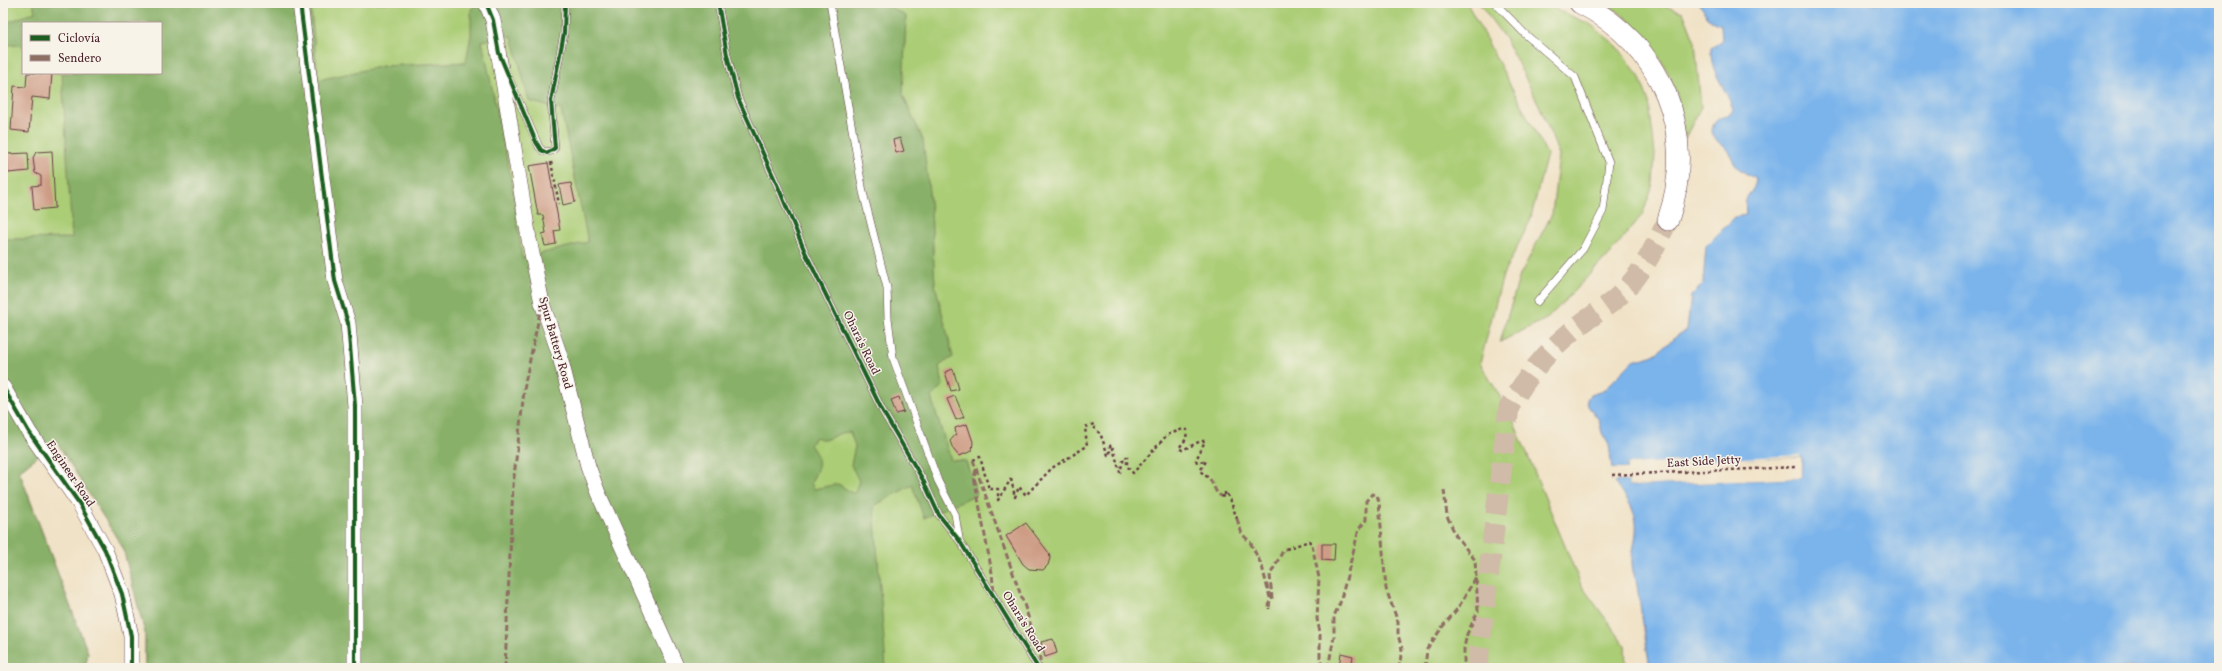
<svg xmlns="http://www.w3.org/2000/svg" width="2222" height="671" font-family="Vollkorn,serif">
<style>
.green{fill:#abcd76;stroke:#7a7650;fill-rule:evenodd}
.forest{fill:#88b067;stroke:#696849;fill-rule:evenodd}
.water{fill:#7ab4eb;stroke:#626a8b}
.pier{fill:#f0e2c6}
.building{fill:#ce9c85}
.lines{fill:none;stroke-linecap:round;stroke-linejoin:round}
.secondary-tunnel{stroke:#cfbba7;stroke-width:21;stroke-dasharray:21 10;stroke-linecap:butt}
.service-casing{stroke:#633c42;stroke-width:8}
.minor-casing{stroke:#633c42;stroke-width:16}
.secondary-casing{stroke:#633c42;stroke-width:22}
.path{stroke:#633c42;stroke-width:2.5;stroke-dasharray:3 3;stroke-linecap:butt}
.service{stroke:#fff;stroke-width:7}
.minor{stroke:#fff;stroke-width:15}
.secondary{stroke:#fff;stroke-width:21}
.quiet{stroke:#8d6e63;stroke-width:3;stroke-dasharray:6 3;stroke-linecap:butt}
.cycleway-casing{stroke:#f7f3e8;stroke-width:6}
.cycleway{stroke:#1b5e20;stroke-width:4}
.labels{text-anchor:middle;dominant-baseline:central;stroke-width:3;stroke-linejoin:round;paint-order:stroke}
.street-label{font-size:12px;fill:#4a1f2b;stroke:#f7f3e8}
</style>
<rect width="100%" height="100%" fill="#f7f3e8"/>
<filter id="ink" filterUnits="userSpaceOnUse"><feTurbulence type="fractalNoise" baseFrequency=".025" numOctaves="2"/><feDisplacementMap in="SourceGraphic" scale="8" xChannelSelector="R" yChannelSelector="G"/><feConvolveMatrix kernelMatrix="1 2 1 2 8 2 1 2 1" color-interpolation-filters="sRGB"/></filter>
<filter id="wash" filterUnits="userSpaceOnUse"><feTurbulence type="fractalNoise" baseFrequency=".012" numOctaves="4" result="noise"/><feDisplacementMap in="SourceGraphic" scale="16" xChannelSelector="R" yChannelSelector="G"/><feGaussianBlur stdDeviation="0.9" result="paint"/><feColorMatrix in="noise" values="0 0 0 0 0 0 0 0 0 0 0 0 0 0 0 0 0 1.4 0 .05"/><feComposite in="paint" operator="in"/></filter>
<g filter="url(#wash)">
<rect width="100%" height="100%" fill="#f0e2c6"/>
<g class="green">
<path d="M3,3h1464l80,151 -17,67 -27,54 -23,88 31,52 70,170 44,60 1,23h-1481v-35l-22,-85 -67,-107 -37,30 69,182 -3,15h-82zM23,23h138v50h-138z"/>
<polygon points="1479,3 1541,3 1590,24 1617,46 1639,76 1649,102 1655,154 1653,184 1646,205 1642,215 1613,250 1548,318 1500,342 1520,275 1552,214 1559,155 1540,107 1506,40"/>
<path d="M1604,3h50l29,9 12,30 6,65 -16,31c-3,-15 -4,-31 -9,-46 -11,-33 -40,-73 -72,-89z"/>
</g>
<path class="forest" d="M33,3h302l-24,8 7,69 65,-14 83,-4 5,-27v-26l7,-6h405l23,13 -3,79 20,45 8,70 4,74 18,73 -14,9 4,19 -12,12 20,63 15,1 11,33 -53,24 -12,-33 -38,21 12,162h-741v-35l-22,-85 -67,-107 -37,30 69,182 -3,15h-82v-429l69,-1 -10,-165h99v-50h-138v23l-20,-2v-20l32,-12zM512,36l17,65 32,9 27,132 -66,16 -10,-75 -30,-142zM850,432l5,14 -4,19 8,16 -5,13 -16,-10 -24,5 -3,-6c8,-18 12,-21 -1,-38l5,-8 10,3 16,-7z"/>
<path class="water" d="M1698,3h521v665h-569l-14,-89c-8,-16 -2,-29 0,-46 2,-20 -8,-35 -22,-50l2,-2h12l1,4 6,1 166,-8 1,-21 -175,7v5h-15l-3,-24 -7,-12 -3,-13 -11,-14 -1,-7 3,-4 13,-4 29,-29c7,-4 15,-3 23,-8 11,-7 20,-19 32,-24l4,-34 12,-12 3,-38 29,-29 11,-2c-3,-26 8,-18 10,-36 -7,-4 -18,-9 -22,-16 -2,-4 -3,-8 -5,-12 -7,-8 -22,-13 -15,-27 4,-8 16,-7 19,-14 -6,-22 -24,-38 -22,-62l11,-7 -1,-16 -13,-6 -2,-6z"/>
<polygon class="pier" points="1800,455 1801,478 1635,486 1629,485 1628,481 1616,481 1614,483 1614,481 1628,479 1631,483 1635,484 1800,476 1800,457 1629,466 1627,471 1612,471 1612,469 1627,469 1627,464"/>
<g id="blocks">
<g class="building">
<polygon points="27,73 52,73 50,99 32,97 29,132 11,130 14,86 26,87"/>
<polygon points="900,138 904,151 896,153 893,140"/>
<polygon points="52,151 55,208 34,210 32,186 41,185 41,176 35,173 33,158 36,152"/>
<polygon points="28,153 29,171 8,173 7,154"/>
<polygon points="548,163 560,230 554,231 556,244 545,246 542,234 546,233 543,215 538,215 529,166"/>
<polygon points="571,183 575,202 563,205 559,185"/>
<polygon points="953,369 959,389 951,391 945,372"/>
<polygon points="955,396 964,417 956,420 947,399"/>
<polygon points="899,397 904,412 896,414 891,400"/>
<polygon points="967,424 973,442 972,451 959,456 953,449 950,441 956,434 955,428"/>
<polygon points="1026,523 1049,553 1050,558 1048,565 1043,570 1029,569 1023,564 1006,536"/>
<polygon points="1322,544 1335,544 1334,561 1322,560"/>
<polygon points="1053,639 1057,653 1045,657 1041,642"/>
<polygon points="1341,653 1353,656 1351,668 1339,667"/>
</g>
</g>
</g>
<g filter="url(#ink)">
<use href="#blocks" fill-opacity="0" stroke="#633c42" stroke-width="1"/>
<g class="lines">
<path class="secondary-tunnel" d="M1477,668l32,-261c17,-29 36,-54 62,-75 16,-14 36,-24 51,-39 21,-20 33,-47 46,-73"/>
<g class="service-casing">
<g id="service">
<polyline points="718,3 727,55 738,98 779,189 805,252 882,410 923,480 939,515 959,540 1038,668"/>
<polyline points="830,3 863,192 887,288 888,318 893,358 938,481 955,514 959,538"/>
<polyline points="1495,3 1525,34 1575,77 1609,162 1603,211 1583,249 1537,302"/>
<polyline points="507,74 539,147 544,152 552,151 555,148 551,101 564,33 565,3"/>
</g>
</g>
<g class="minor-casing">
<g id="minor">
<polyline points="300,3 335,281 348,323 355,406 355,668"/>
<polyline points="486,3 493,20 529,239 542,303 559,353 588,466 598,493 677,668"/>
<polyline points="3,387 29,432 79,503 105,550 122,594 131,636 131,668"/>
</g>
</g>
<g class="secondary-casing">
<path id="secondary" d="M1580,3c82,41 118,130 88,217"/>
</g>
<g class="path">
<polyline points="551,162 559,204"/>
<polyline points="973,460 980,457 989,489 998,489 998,500 1011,479"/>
<polyline points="1612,475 1797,467"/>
<polyline points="1011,479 1015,497 1019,487 1026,495 1052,468 1087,446 1085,427 1094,424 1095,430 1100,433 1108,455 1110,455 1110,446 1112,445 1120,472 1124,458 1127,457 1127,466 1133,473 1167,435 1183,429 1187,430 1186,439 1179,448 1182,450 1201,441 1205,441 1196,460 1197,462 1206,461 1200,471 1210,479"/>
<polyline points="1221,496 1225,497 1225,492 1230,499 1237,519"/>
<polyline points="1286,549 1309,541 1312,545"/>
<polyline points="1269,608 1269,609"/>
<polyline points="1323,667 1323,668"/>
<polyline points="1327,668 1328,668"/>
</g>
<use href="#service" class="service"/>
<use href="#minor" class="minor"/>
<use href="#secondary" class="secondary"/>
<g class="quiet">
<polyline points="973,460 1025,607 1039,651 1041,668"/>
<polyline points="976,470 974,477 992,573 994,594"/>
<polyline points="1210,479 1217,493 1221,496"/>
<polyline points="1444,490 1447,516 1456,536 1475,560 1476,577"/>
<polyline points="1237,519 1242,534 1250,542 1262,566 1270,598 1269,608"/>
<polyline points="1312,545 1319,578 1317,619 1320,632 1320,657 1323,667"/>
<polyline points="1272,599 1270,575 1284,549 1286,549"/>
<polyline points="505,668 513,485 525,383 542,303"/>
<polyline points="1328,668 1334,637 1334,616 1340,603 1359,529 1366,520 1366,501 1372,494 1377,495 1379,502 1386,589 1398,622 1398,635 1402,649 1399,668"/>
<polyline points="1425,668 1427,649 1443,626 1458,608 1476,577 1478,611 1467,634 1464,648 1464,668"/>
</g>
<g class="cycleway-casing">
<g id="cycleway">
<polyline points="300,3 335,281 348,323 355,406 355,668"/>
<polyline points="486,3 493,20 499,53 536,142 541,150 547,153 555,148 551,101 564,33 565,3"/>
<polyline points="718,3 727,55 738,98 779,189 805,252 882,410 923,480 939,515 959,540 1038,668"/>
<polyline points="3,387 29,432 79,503 105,550 122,594 131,636 131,668"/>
</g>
</g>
<use href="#cycleway" class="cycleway"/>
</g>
</g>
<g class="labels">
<g class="street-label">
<text transform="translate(555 343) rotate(74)">Spur Battery Road</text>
<text transform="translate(861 343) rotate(64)">Ohara's Road</text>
<text transform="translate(1704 462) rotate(-3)">East Side Jetty</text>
<text transform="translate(70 474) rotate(56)">Engineer Road</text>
<text transform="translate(1023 622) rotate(58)">Ohara's Road</text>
</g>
</g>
<rect width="2222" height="671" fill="none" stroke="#f7f3e8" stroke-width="16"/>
<rect x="22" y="22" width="140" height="52" fill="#f7f3e8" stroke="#b29e9c"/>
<rect x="30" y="35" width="20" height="6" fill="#1b5e20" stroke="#b29e9c"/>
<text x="58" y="42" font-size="12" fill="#4a1f2b">Ciclovía</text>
<rect x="30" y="55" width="20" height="6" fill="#8d6e63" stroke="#b29e9c"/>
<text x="58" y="62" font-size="12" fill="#4a1f2b">Sendero</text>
</svg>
